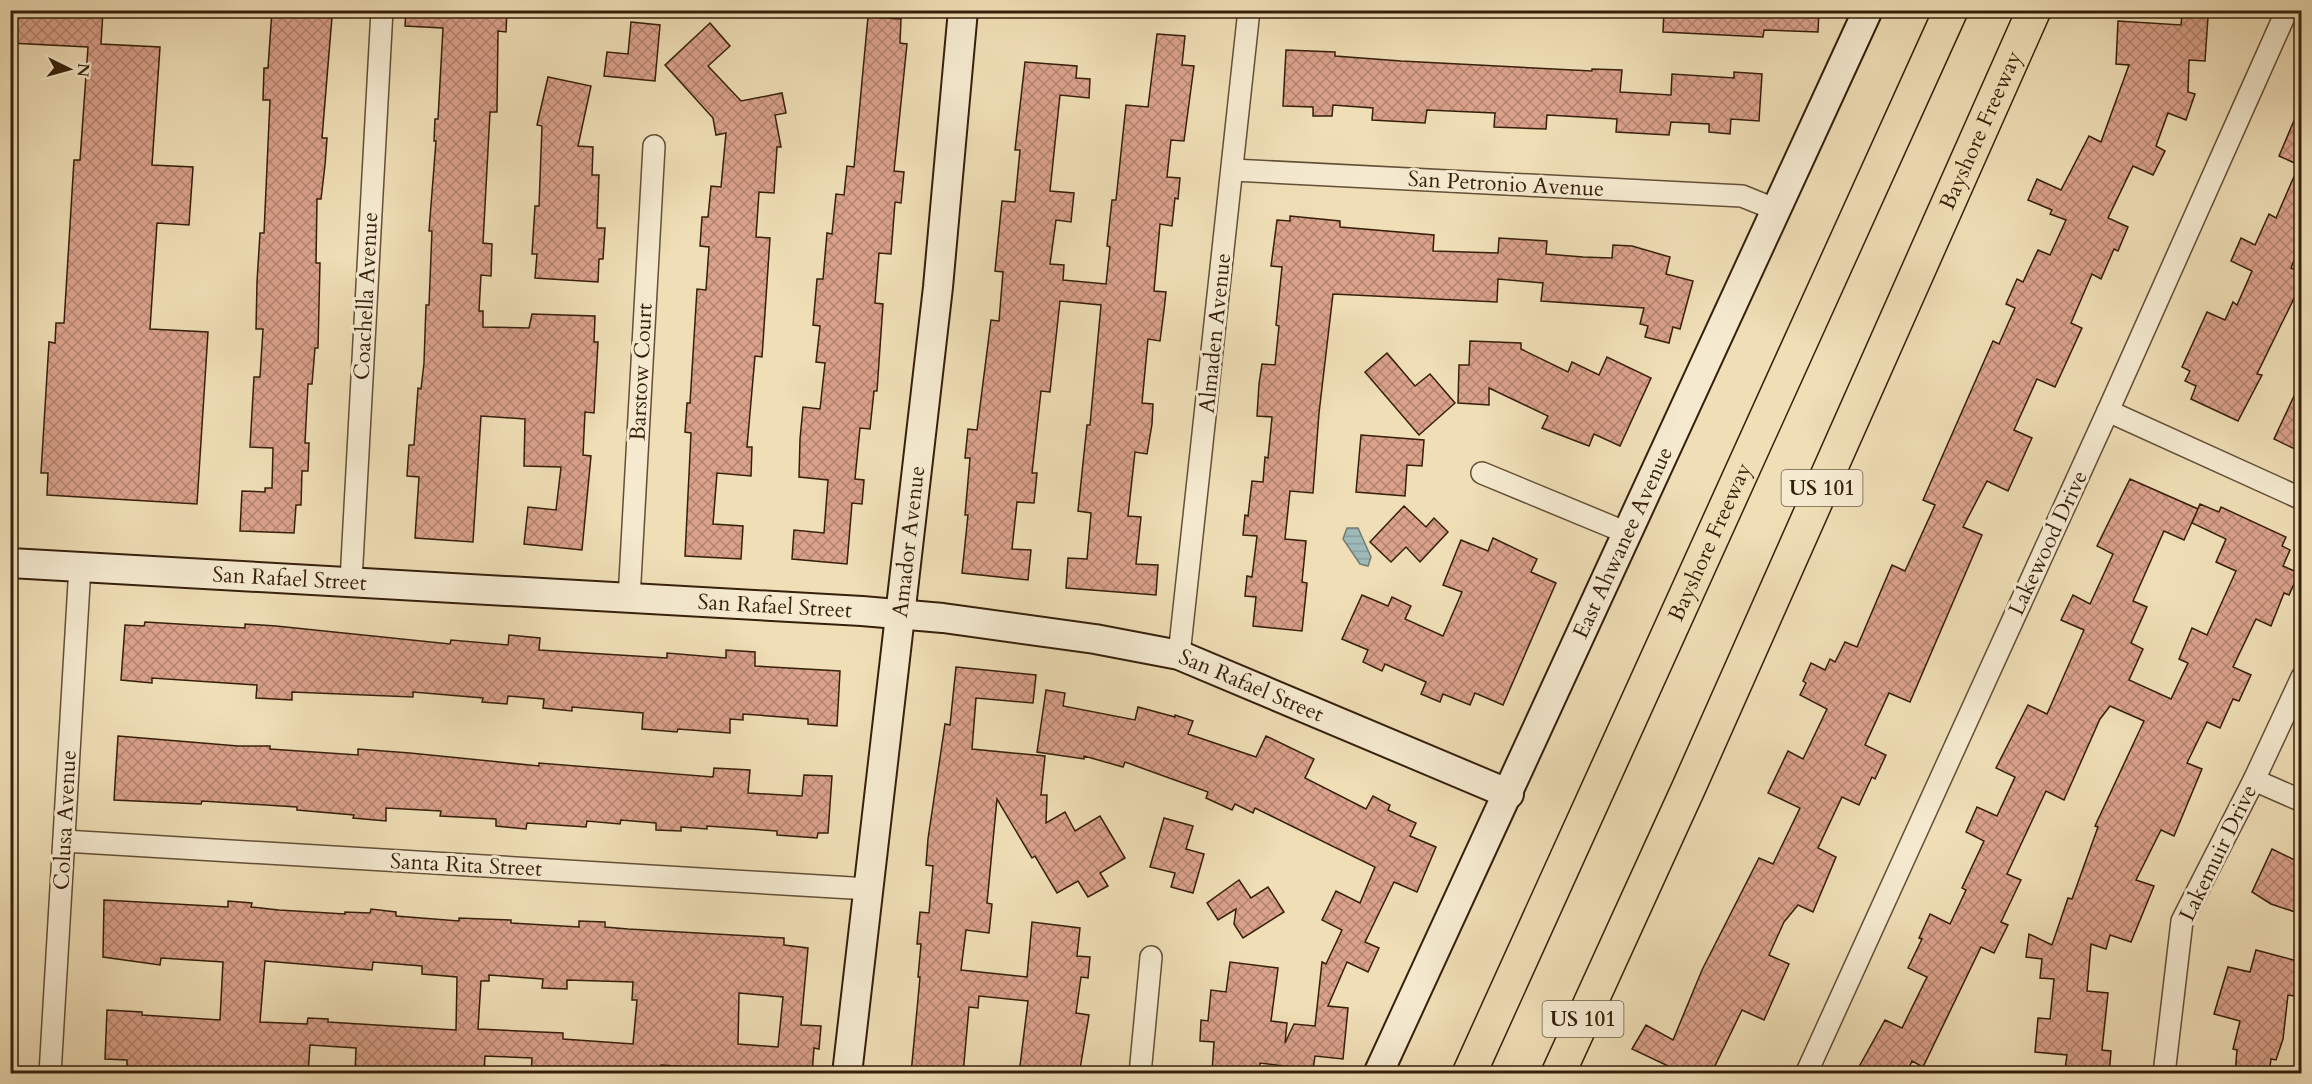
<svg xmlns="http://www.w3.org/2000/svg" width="2312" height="1084" font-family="Cardo,serif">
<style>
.water{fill:url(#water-rules);stroke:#747c73;stroke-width:1.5}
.building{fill:url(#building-cross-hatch);stroke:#361f0b;stroke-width:1.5;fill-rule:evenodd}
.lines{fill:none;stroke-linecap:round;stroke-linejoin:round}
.street-casing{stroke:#644f36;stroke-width:24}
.secondary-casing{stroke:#361f0b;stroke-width:32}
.highway-casing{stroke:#361f0b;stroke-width:36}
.street{stroke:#f5ead0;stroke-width:21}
.secondary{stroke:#f5ead0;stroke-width:28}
.highway{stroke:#efdeb6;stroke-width:33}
.labels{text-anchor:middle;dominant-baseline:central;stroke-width:6;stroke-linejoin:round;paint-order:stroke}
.shield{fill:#f5ead0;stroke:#6f5c46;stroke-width:1.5}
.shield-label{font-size:21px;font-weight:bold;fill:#361f0b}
.street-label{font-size:22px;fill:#361f0b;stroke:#f5ead0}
</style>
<defs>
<pattern id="water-rules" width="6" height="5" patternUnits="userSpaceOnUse" patternTransform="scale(1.5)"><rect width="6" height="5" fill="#9ebab8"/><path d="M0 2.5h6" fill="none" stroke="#899f9d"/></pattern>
<pattern id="building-cross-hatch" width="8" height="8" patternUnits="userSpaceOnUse" patternTransform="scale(1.5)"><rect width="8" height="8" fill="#daa18b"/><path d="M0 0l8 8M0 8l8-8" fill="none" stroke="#b28370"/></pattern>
</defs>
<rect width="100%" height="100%" fill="#efdeb6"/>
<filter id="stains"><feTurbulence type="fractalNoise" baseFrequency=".00333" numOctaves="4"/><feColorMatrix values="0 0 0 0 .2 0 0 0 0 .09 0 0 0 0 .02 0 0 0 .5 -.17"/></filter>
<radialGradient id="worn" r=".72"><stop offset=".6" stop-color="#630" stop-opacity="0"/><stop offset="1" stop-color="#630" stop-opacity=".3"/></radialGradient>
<polygon class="water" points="1347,528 1358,528 1371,557 1368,566 1360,564 1343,539"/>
<g class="building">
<polygon points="10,10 103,10 101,44 160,47 152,165 193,167 189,225 157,223 150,329 208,332 197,504 47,495 48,473 41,473 49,342 55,343 56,323 64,323 74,160 80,160 88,47 10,43"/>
<polygon points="272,10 330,10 329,17 332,17 322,138 327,138 325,165 321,199 317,199 316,263 320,263 318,348 315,348 312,384 308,384 305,443 309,443 308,471 302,471 301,505 296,505 294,533 240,531 242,491 265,492 265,488 272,488 273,448 250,447 254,377 260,377 263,329 256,329 257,282 260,233 264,233 270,100 263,100 264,68 268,68"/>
<polygon points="406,10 507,10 506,32 498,31 497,112 490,112 483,243 492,244 491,276 481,275 479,311 483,311 483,327 529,328 532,314 595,316 594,342 598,342 594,413 585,412 583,455 591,456 582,550 524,544 528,507 556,510 561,467 524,466 525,419 481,416 473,542 415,538 419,477 407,476 409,445 414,445 418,388 421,389 424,363 426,305 429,305 432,231 429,231 436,141 434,141 435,119 438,119 443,28 405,26"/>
<polygon points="1664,10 1819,10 1818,32 1764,30 1763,37 1663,32"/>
<polygon points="2182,15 2208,17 2205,61 2189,60 2188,92 2195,94 2186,120 2168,113 2156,146 2165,151 2153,175 2133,166 2108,218 2128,227 2118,251 2114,249 2101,279 2092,274 2071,323 2082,328 2055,387 2037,379 2014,430 2032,438 2008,491 1987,481 1963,527 1982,535 1910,702 1889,693 1865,745 1886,755 1875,779 1872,777 1859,805 1842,797 1818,848 1836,857 1813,912 1798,905 1784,922 1769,955 1789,964 1764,1020 1742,1010 1711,1074 1685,1074 1632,1049 1646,1025 1673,1040 1702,970 1759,858 1773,864 1800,808 1768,793 1788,751 1803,759 1827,709 1800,695 1806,683 1803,681 1811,663 1825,670 1830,659 1835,662 1845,642 1857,647 1892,565 1905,571 1935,505 1923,500 1993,341 1999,344 2015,308 2006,304 2017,279 2023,282 2038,250 2050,255 2066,220 2050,214 2052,210 2028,200 2037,179 2061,190 2089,136 2101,142 2129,65 2116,64 2118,21 2181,25"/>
<polygon points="868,17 901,19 900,43 907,44 894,171 904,172 901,203 895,202 891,254 879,253 875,303 883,304 877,391 874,391 870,429 860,428 855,479 864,480 862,504 852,503 847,564 792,559 794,530 824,533 828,480 799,477 800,439 803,407 820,409 825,363 816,362 820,326 813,325 817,279 823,279 827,233 832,234 836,194 844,195 847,166 854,167"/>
<polygon points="631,22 660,25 655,81 604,76 607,52 628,54"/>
<polygon points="710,23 730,46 708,66 741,101 782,93 786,113 775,115 781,147 777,147 774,193 759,192 756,237 770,238 762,357 755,356 747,447 752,447 751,476 717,473 713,524 743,526 741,559 685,556 691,433 685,432 687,403 690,403 697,289 706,290 709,247 700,246 702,217 708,217 711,186 721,187 726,133 716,135 713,118 665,65"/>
<polygon points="1157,34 1185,36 1182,65 1194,66 1184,141 1171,140 1167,177 1180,178 1178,199 1175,198 1172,226 1160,224 1154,291 1166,292 1164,310 1160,341 1148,339 1142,403 1153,404 1152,424 1147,454 1135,452 1128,516 1141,517 1136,564 1158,565 1156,595 1066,588 1068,558 1087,559 1091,513 1078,511 1087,425 1090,425 1101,305 1060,301 1050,392 1041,391 1032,473 1037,473 1034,503 1017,502 1012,549 1031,550 1028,580 962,573 968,515 965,515 970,458 965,458 968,429 977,430 991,320 999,321 1003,272 995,271 1002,201 1015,202 1020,150 1015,150 1025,62 1077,66 1076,78 1090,79 1089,98 1060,95 1050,191 1074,193 1071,222 1056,220 1050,264 1064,265 1063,280 1106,284 1110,247 1107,246 1112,200 1116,200 1126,105 1148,107"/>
<polygon points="1286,50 1335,52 1335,56 1401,61 1592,71 1592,69 1622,70 1620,92 1671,95 1672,74 1734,78 1734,72 1762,74 1759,121 1731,119 1730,134 1709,132 1709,124 1671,122 1669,135 1616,132 1617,119 1547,115 1546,129 1494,127 1495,113 1427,110 1425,123 1372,120 1373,108 1333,105 1332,116 1313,116 1313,107 1283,106"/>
<polygon points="548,77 591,86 578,146 593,147 592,175 599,175 597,228 605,228 603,259 599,259 598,282 535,278 537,254 532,254 535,206 539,206 542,126 537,125"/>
<polygon points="2301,104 2301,244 2291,268 2301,272 2301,284 2257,374 2262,375 2238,421 2191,399 2196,386 2185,381 2190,371 2182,367 2207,312 2225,320 2233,302 2237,305 2252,271 2231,261 2241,238 2255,245 2269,214 2276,218 2299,165 2279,156"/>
<polygon points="1290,216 1340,221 1340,227 1434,235 1433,251 1498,253 1499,238 1547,241 1546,254 1583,257 1612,258 1613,245 1632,246 1670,257 1666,274 1693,281 1680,329 1673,327 1669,343 1645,337 1648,326 1640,324 1644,308 1541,301 1543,283 1498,279 1497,302 1333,294 1319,413 1313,493 1290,491 1285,539 1306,541 1302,582 1307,583 1302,631 1253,626 1256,597 1245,596 1247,576 1252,577 1257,536 1243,535 1245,515 1248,516 1252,481 1263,482 1265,457 1268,458 1272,417 1257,416 1259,384 1262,364 1275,365 1279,326 1276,325 1282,267 1271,266 1277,220 1290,221"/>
<polygon points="1470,341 1521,343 1521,349 1568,372 1572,362 1599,375 1607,357 1651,378 1620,446 1594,434 1589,446 1542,428 1548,416 1489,388 1489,405 1458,403 1459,365 1469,365"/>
<polygon points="1387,353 1415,386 1430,374 1455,403 1419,435 1365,372"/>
<polygon points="2301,381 2301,452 2274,439"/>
<polygon points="1361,435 1424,440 1422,466 1407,465 1405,496 1356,492"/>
<polygon points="2130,479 2198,509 2184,540 2164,531 2133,601 2147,607 2131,643 2143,649 2129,680 2171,699 2188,663 2179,659 2192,628 2207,635 2236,571 2216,562 2226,539 2192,523 2200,504 2219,512 2221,507 2286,537 2282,546 2290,550 2283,566 2299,573 2289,595 2284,593 2271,626 2256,619 2233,667 2251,675 2239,701 2233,699 2220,728 2207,722 2187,763 2202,769 2174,836 2161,830 2136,880 2154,886 2131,942 2110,935 2106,949 2091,944 2087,991 2108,993 2102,1050 2111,1051 2109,1074 2080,1074 2080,1071 2065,1069 2067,1055 2035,1052 2038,1018 2050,1019 2054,979 2040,978 2042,959 2026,957 2029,934 2052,945 2068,898 2072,899 2098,827 2095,826 2144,721 2110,706 2100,719 2064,800 2046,791 2007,874 2021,880 2001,922 2008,925 1994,953 1981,947 1923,1067 1912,1061 1906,1074 1855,1074 1885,1020 1902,1028 1927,977 1908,968 1922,939 1919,938 1930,914 1950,924 1966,890 1962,888 1984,841 1966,832 1977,807 1997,816 2015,777 1996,768 2028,705 2047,714 2084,630 2061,620 2073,595 2090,604 2113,554 2097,546"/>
<polygon points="1404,506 1426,527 1434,518 1448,532 1420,562 1406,547 1391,562 1370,542"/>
<polygon points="1493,538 1537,559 1531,572 1556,583 1503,705 1475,693 1470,705 1443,694 1440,702 1421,694 1426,682 1385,664 1382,671 1363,662 1368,650 1342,639 1362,595 1388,606 1392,597 1411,606 1405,619 1443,636 1462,592 1443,585 1461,540 1488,551"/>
<polygon points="145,622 245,628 245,624 276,626 450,644 451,640 508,645 509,635 540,638 539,650 667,658 667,653 726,658 726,650 755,652 755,666 840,671 837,726 808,724 808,719 743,714 743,720 730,719 730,733 678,729 677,732 642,729 643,713 572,707 572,711 543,708 544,699 508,696 507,704 482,702 483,698 413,692 413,697 292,692 292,700 256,698 257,685 152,678 152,683 121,680 125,625 144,626"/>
<polygon points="956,667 1036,675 1033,703 976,698 972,749 1045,756 1041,795 1047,795 1046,823 1065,812 1075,831 1100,816 1125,858 1100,873 1108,886 1088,897 1078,881 1057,893 1035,856 1032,858 997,799 987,903 992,904 989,933 966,930 961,970 1027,977 1032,922 1080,928 1077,956 1090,957 1088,978 1081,977 1076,1013 1089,1015 1080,1069 1067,1067 1066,1074 1019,1074 1028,1001 979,996 978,1008 969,1007 963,1074 911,1074 920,977 918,977 921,944 917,944 920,912 929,913 933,866 926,865 928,839 945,724 950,725"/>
<polygon points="1046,690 1065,693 1063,706 1135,720 1138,707 1175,717 1175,715 1193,721 1188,734 1256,757 1266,736 1314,759 1305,778 1366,809 1373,796 1390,805 1388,810 1416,823 1410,836 1436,847 1417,892 1394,882 1365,942 1379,948 1368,972 1347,962 1328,1006 1348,1008 1343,1059 1315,1056 1313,1070 1260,1063 1259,1074 1212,1072 1214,1042 1200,1041 1201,1020 1208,1021 1211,990 1226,992 1230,962 1278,968 1271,1021 1287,1023 1285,1043 1294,1024 1315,1026 1322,962 1326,964 1342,930 1322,920 1336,891 1360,903 1375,867 1255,808 1253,813 1235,804 1232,810 1206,798 1208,792 1125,762 1123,767 1084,756 1084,759 1037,752"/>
<polygon points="118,736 238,746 270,746 270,749 358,755 358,749 410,753 539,766 539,763 713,777 714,768 750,770 748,793 802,796 804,775 832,776 828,833 818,833 817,838 777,835 777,831 707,826 707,829 681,827 681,831 656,830 656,823 621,820 620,824 587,821 586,827 527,823 526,829 496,826 496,819 440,816 441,811 386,808 386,821 353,818 354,815 297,810 297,807 202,801 201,804 114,800"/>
<polygon points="1164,818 1193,826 1186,849 1204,854 1193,893 1171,887 1175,873 1150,867"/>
<polygon points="2272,849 2301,863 2301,897 2295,912 2271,904 2252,892"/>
<polygon points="1239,880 1251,898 1268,887 1284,912 1243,938 1234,924 1236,909 1218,920 1207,903"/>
<path d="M104,900l124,7v-6l24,2 -1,4 28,3 66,4v-2l25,1 1,-4 25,3v4l63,5v-3l52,2v3l68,4v-6l26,1v5l23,2 156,9v7l24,3 -7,77 20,1 -2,23 -5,-1 -2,26h-106v-6l-45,-3v9h-130l1,-16 -47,-2 -1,18h-129l1,-26 -46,-3 -2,29h-62v-5l-37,-2 -11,1v5l-71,-5v-8l-22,-1 2,-49 35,2v3l78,5 3,-58 -62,-4 -1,7 -57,-8zM265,961l107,9 1,-8 49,4v8l35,3 -1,53 -128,-8v-3l-20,-1 -1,6 -47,-2zM489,975l54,4 -1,9 25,1v-9l66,2 -1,18h5l-4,44 -70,-5v-6l-85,-4 3,-48h8zM739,993l44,4 -5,50 -40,-3z"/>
<polygon points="2256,950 2301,962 2301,974 2294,996 2288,995 2283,1039 2276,1060 2271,1059 2269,1074 2235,1074 2237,1050 2233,1049 2240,1021 2214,1014 2228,967 2250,972"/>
</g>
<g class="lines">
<g class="street-casing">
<g id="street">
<polyline points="1233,170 1742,196 1777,210"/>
<polyline points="2108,411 2302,499"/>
<polyline points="1482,473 1627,533"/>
<polyline points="351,581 382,10"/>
<polyline points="629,599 654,146"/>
<polyline points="1179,655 1249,10"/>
<polyline points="2254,780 2302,801"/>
<polyline points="64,841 869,889"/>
<polyline points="50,1074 80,566"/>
<polyline points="1140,1074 1151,957"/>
<polyline points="1806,1074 2108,411 2287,10"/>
<polyline points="2164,1074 2182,921 2254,780 2302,677"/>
</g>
</g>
<g class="secondary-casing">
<g id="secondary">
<path id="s1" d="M10,563l852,48 81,7 152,21 84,16 330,139"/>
<path id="s2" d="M847,1074l91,-787 25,-277"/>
<path id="s3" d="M1378,1074l490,-1064"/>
</g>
</g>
<g class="highway-casing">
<g id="highway">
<path id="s4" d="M1469,1074l482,-1064"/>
<path id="s5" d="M1558,1074l131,-287 345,-777"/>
</g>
</g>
<use href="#street" class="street"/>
<use href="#secondary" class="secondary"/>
<use href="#highway" class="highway"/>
</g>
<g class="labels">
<g class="shield">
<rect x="1781.5" y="470" width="81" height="36" rx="4.5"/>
<rect x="1542.5" y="1001" width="81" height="36" rx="4.5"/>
</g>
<g class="shield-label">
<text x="1822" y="488">US 101</text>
<text x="1583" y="1019">US 101</text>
</g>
<g class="street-label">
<text stroke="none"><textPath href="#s5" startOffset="1034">Bayshore Freeway</textPath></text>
<text transform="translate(1506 184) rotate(3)">San Petronio Avenue</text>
<text transform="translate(366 296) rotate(-87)">Coachella Avenue</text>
<text transform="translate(1215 333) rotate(-84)">Almaden Avenue</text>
<text transform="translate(641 372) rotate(-87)">Barstow Court</text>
<text stroke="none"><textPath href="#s3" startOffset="585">East Ahwanee Avenue</textPath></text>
<text stroke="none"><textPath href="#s4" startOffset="584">Bayshore Freeway</textPath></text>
<text stroke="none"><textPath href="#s2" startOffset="536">Amador Avenue</textPath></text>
<text transform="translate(2048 543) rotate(-65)">Lakewood Drive</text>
<text stroke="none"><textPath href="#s1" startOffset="280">San Rafael Street</textPath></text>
<text stroke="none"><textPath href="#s1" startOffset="766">San Rafael Street</textPath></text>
<text stroke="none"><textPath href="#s1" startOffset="1252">San Rafael Street</textPath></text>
<text transform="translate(65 820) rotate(-87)">Colusa Avenue</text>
<text transform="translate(2218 853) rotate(-64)">Lakemuir Drive</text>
<text transform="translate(466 865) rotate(3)">Santa Rita Street</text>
</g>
</g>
<rect width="2312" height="1084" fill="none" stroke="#efdeb6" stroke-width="36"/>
<rect x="12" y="12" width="2288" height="1060" fill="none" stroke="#361f0b" stroke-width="3"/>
<rect x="18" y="18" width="2276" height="1048" fill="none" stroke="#361f0b" stroke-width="1.5"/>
<g transform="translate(69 69) rotate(95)" stroke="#f5ead0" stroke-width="4.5" paint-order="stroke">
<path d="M0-4.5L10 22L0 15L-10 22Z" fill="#361f0b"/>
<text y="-9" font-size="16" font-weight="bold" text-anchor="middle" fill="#361f0b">N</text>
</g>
<rect width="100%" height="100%" filter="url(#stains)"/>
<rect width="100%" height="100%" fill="url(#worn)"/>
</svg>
